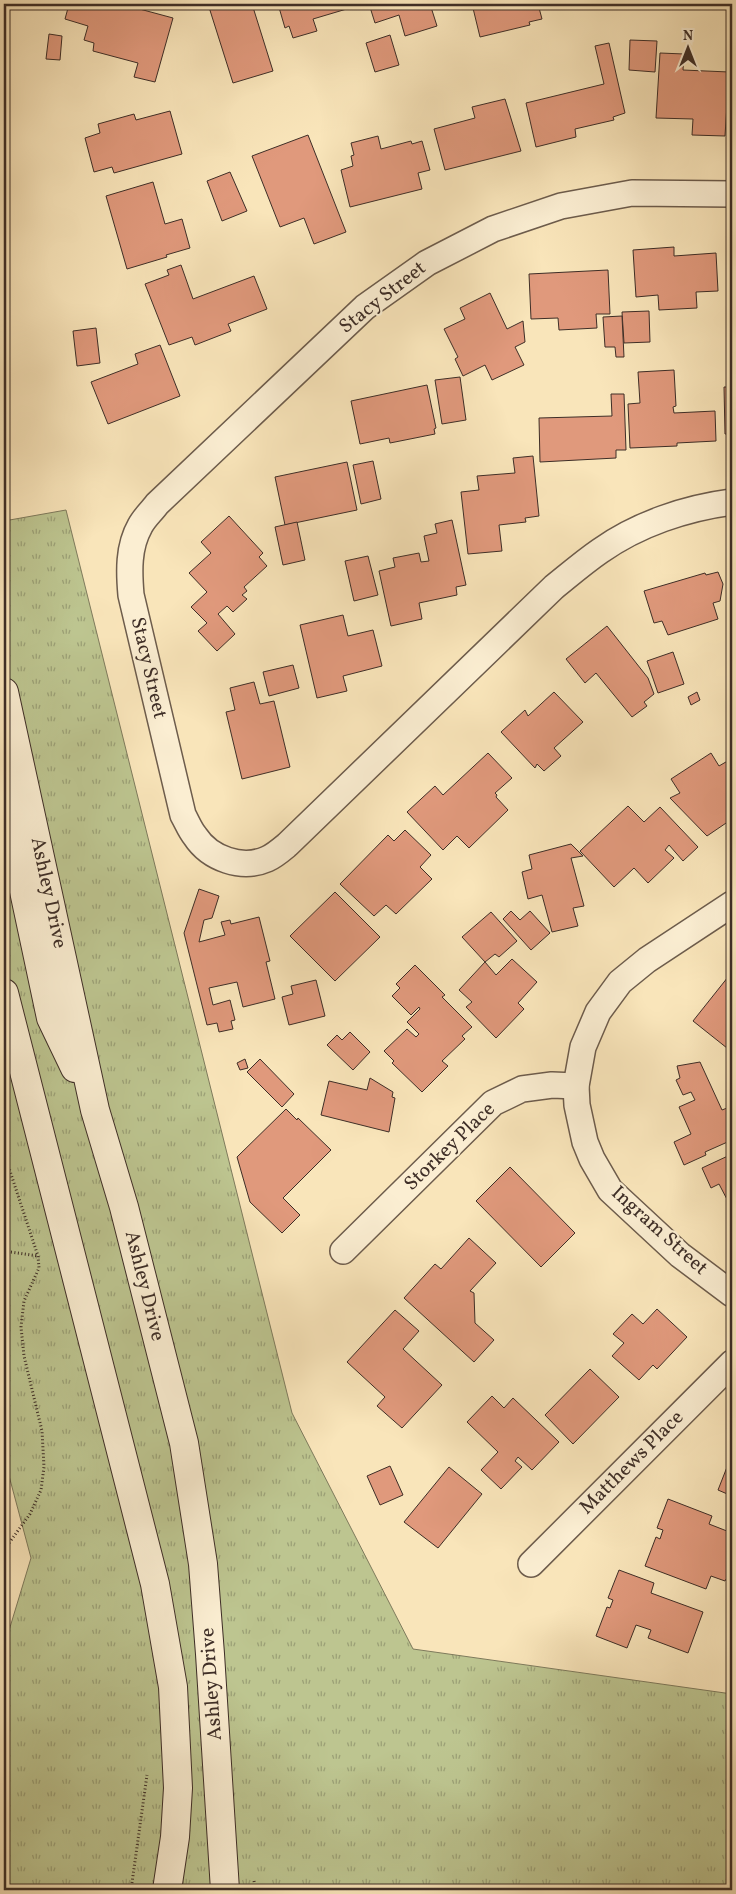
<svg xmlns="http://www.w3.org/2000/svg" width="736" height="1894" font-family="Vollkorn,serif">
<style>
.park{fill:url(#park-tufts);stroke:#7e7a5c}
.building{fill:#e0997c;stroke:#3e2e27}
.lines{fill:none;stroke-linecap:round;stroke-linejoin:round}
.street-casing{stroke:#6d5c4c;stroke-width:28}
.secondary-casing{stroke:#3e2e27;stroke-width:30}
.path{stroke:#3e2e27;stroke-width:3;stroke-dasharray:1 2.5;stroke-linecap:butt}
.street{stroke:#fbeed2;stroke-width:25}
.secondary{stroke:#fbeed2;stroke-width:28}
.labels{text-anchor:middle;dominant-baseline:central;stroke-width:4.5;stroke-linejoin:round;paint-order:stroke}
.street-label{font-size:20px;fill:#3e2e27;stroke:#fbeed2}
</style>
<defs>
<pattern id="park-tufts" width="24" height="20" patternUnits="userSpaceOnUse" patternTransform="scale(1.25)"><rect width="24" height="20" fill="#bdc590"/><path d="M3 7l-1-3M5 7V3M7 7l1-3M15 17l-1-3M17 17v-4M19 17l1-3" fill="none" stroke="#9ba076"/></pattern>
</defs>
<rect width="100%" height="100%" fill="#f9e5ba"/>
<filter id="stains"><feTurbulence type="fractalNoise" baseFrequency=".004" numOctaves="4"/><feColorMatrix values="0 0 0 0 .2 0 0 0 0 .09 0 0 0 0 .02 0 0 0 .5 -.17"/></filter>
<radialGradient id="worn" r=".72"><stop offset=".6" stop-color="#630" stop-opacity="0"/><stop offset="1" stop-color="#630" stop-opacity=".3"/></radialGradient>
<polygon class="park" points="66,510 292,1413 413,1649 732,1694 732,1890 4,1890 4,1647 31,1558 4,1457 4,521"/>
<g class="building">
<polygon points="72,4 121,4 173,18 155,82 134,77 138,63 93,51 94,43 84,40 88,26 65,19 68,8"/>
<polygon points="208,4 252,4 273,71 233,83"/>
<polygon points="278,4 349,4 350,8 313,19 317,31 293,38 289,26 285,28"/>
<polygon points="369,4 430,4 437,26 405,36 399,15 375,23"/>
<polygon points="472,4 538,4 542,19 529,22 530,25 480,37"/>
<polygon points="49,34 62,36 60,60 46,59"/>
<polygon points="390,35 399,65 375,72 366,43"/>
<polygon points="630,40 657,41 655,72 629,70"/>
<polygon points="609,43 625,113 613,117 614,120 575,129 576,137 536,147 526,103 604,84 595,46"/>
<polygon points="660,53 684,54 683,70 729,72 725,136 692,135 693,119 656,118"/>
<polygon points="505,99 521,151 445,170 434,129 475,118 472,107"/>
<polygon points="170,111 182,154 114,173 112,167 94,172 85,138 100,133 98,124 134,114 136,120"/>
<polygon points="308,135 346,232 314,244 304,218 280,227 252,156"/>
<polygon points="378,136 381,149 411,141 412,144 422,141 430,170 418,173 422,189 350,207 341,170 353,166 351,156 354,155 351,143"/>
<polygon points="230,172 247,211 222,221 207,181"/>
<polygon points="153,182 165,224 182,219 190,248 166,255 167,257 127,269 106,196"/>
<polygon points="674,247 674,256 716,253 718,291 696,292 697,308 659,310 658,295 636,297 633,250"/>
<polygon points="731,264 732,264 732,294 729,294"/>
<polygon points="181,265 193,299 254,276 267,309 228,324 231,331 195,345 192,337 169,345 145,284 169,275 167,270"/>
<polygon points="608,270 610,314 596,314 597,328 559,330 558,318 531,319 529,274"/>
<polygon points="490,293 507,329 523,321 525,342 515,347 524,365 492,380 485,365 463,376 455,359 458,357 444,329 465,319 460,308"/>
<polygon points="649,311 650,342 624,343 622,312"/>
<polygon points="622,316 624,357 616,357 615,347 605,347 603,317"/>
<polygon points="96,328 100,363 77,366 73,331"/>
<polygon points="160,345 180,396 108,424 91,382 138,364 135,354"/>
<polygon points="674,370 676,406 673,407 674,413 715,411 716,441 677,443 677,446 630,448 628,404 640,403 638,372"/>
<polygon points="460,377 466,420 442,424 435,380"/>
<polygon points="427,385 436,428 434,429 435,434 390,443 389,438 360,444 351,401"/>
<polygon points="724,387 732,387 732,434 725,434"/>
<polygon points="611,394 624,394 626,450 616,450 616,458 540,462 539,418 612,416"/>
<polygon points="533,456 539,516 525,518 526,522 499,525 502,551 468,554 461,492 479,490 477,476 515,473 513,458"/>
<polygon points="373,461 381,499 361,504 353,465"/>
<polygon points="347,462 357,510 285,525 275,477"/>
<polygon points="229,516 263,553 259,557 267,566 244,587 247,591 242,595 247,599 233,612 227,606 218,614 235,634 217,651 198,631 207,623 191,607 207,592 189,573 211,553 201,542"/>
<polygon points="452,520 466,585 456,587 457,595 419,603 422,619 391,626 379,571 395,567 393,558 419,553 421,562 429,561 424,536 437,533 435,524"/>
<polygon points="297,522 305,560 283,565 275,527"/>
<polygon points="368,556 378,595 354,601 345,561"/>
<polygon points="718,572 723,584 720,601 713,603 718,619 668,635 662,621 654,623 644,591 705,573 706,575"/>
<polygon points="343,615 348,636 373,630 382,666 343,676 347,691 317,698 300,625"/>
<polygon points="607,626 648,678 654,694 644,702 647,706 632,717 596,673 585,683 566,659"/>
<polygon points="673,652 684,684 658,693 647,661"/>
<polygon points="293,665 299,688 269,696 263,672"/>
<polygon points="254,682 260,704 274,701 290,767 242,779 226,712 235,710 230,688"/>
<polygon points="554,692 583,722 554,748 561,756 544,771 537,764 535,768 501,732 525,710 528,716"/>
<polygon points="697,692 700,700 691,705 688,697"/>
<polygon points="732,750 732,819 707,836 670,798 680,793 671,779 711,753 719,766 731,759 726,754"/>
<polygon points="488,753 512,778 495,793 497,795 496,797 508,810 469,848 457,836 443,850 407,812 435,786 443,795"/>
<polygon points="628,806 644,822 660,807 698,847 683,861 669,845 665,850 674,858 648,883 634,868 614,887 580,851"/>
<polygon points="405,830 431,855 420,867 432,879 396,914 386,905 374,916 340,884 388,835 394,841"/>
<polygon points="571,844 583,856 571,858 584,906 573,908 578,926 552,932 542,895 528,899 522,872 532,869 529,855"/>
<polygon points="199,889 219,896 212,918 204,920 199,942 225,935 221,922 230,920 231,924 259,917 270,961 266,962 275,999 243,1007 237,982 209,988 213,1005 230,1000 235,1020 231,1021 233,1029 219,1032 217,1023 207,1025 184,933"/>
<polygon points="335,892 380,937 335,981 290,936"/>
<polygon points="511,911 520,920 530,911 550,933 531,950 503,919"/>
<polygon points="491,912 517,941 499,957 495,954 485,962 462,937"/>
<polygon points="512,959 537,982 518,1003 524,1009 496,1038 466,1007 472,1002 459,990 485,962 496,975"/>
<polygon points="415,965 445,995 442,997 472,1027 462,1036 465,1039 442,1061 448,1066 422,1092 392,1063 394,1061 384,1051 407,1029 416,1037 419,1034 407,1022 420,1009 419,1007 411,1015 392,996 400,988 396,984"/>
<polygon points="732,972 732,1052 693,1021"/>
<polygon points="316,980 325,1016 289,1025 282,997 293,994 291,986"/>
<polygon points="350,1032 370,1052 353,1070 327,1045 337,1035 342,1040"/>
<polygon points="245,1059 248,1068 240,1070 237,1063"/>
<polygon points="260,1059 294,1094 282,1107 247,1072"/>
<polygon points="700,1062 722,1110 732,1106 732,1140 705,1152 706,1155 684,1165 674,1142 691,1134 679,1107 695,1100 691,1092 683,1095 676,1080 680,1078 677,1066"/>
<polygon points="370,1078 393,1092 392,1097 395,1098 389,1132 321,1115 329,1081 367,1090"/>
<polygon points="286,1109 297,1120 298,1118 331,1150 283,1198 300,1215 282,1233 250,1202 237,1157"/>
<polygon points="730,1155 732,1160 732,1207 731,1207 719,1184 711,1188 702,1168"/>
<polygon points="510,1167 575,1233 541,1267 476,1201"/>
<polygon points="469,1238 496,1263 470,1291 474,1293 475,1323 494,1340 474,1362 404,1298 435,1264 441,1269"/>
<polygon points="657,1309 687,1337 657,1369 653,1365 639,1380 612,1356 624,1343 613,1334 632,1314 643,1324"/>
<polygon points="395,1310 419,1331 403,1349 442,1385 402,1428 377,1406 385,1397 347,1362"/>
<polygon points="590,1369 619,1397 573,1444 545,1415"/>
<polygon points="492,1396 504,1408 513,1398 559,1442 532,1470 518,1457 515,1461 522,1467 501,1489 481,1470 498,1452 467,1422"/>
<polygon points="729,1462 732,1464 732,1496 718,1490"/>
<polygon points="390,1466 403,1495 380,1505 367,1476"/>
<polygon points="449,1467 482,1494 438,1548 404,1522"/>
<polygon points="668,1499 712,1516 709,1524 732,1533 732,1581 726,1579 725,1581 711,1576 706,1589 645,1566 656,1537 660,1539 663,1530 657,1528"/>
<polygon points="619,1570 654,1583 651,1593 703,1612 688,1653 648,1638 651,1630 636,1625 627,1648 596,1636 607,1607 610,1608 613,1600 608,1598"/>
</g>
<g class="lines">
<g class="street-casing">
<g id="street">
<path d="M732,194l-100,-1 -71,13 -68,23 -66,34 -62,44 -208,197c-5,7 -13,14 -17,22 -12,21 -11,46 -9,69l52,220c4,7 7,15 12,21 15,23 47,34 72,23 7,-3 14,-9 20,-14l267,-258c15,-12 30,-25 46,-36 38,-27 86,-43 132,-49"/>
<polyline points="732,904 647,960 620,982 598,1012 583,1047 576,1086 577,1105 585,1142 592,1159 610,1190 680,1255 732,1294"/>
<polyline points="343,1251 493,1103 522,1089 552,1085 576,1086"/>
<polyline points="531,1564 732,1363"/>
</g>
</g>
<g class="secondary-casing">
<g id="secondary">
<polyline points="4,692 95,1110 124,1207 184,1443 203,1564 210,1654 225,1890"/>
<polyline points="4,797 51,1018 75,1068"/>
<polyline points="4,993 155,1584 173,1687 178,1788 175,1837 167,1890"/>
</g>
</g>
<g class="path">
<polyline points="4,1153 38,1256 39,1268 24,1301 21,1327 24,1356 42,1431 44,1467 41,1490 30,1514 4,1550"/>
<polyline points="4,1251 38,1256"/>
<polyline points="254,1881 256,1890"/>
<polyline points="131,1890 147,1775"/>
</g>
<use href="#street" class="street"/>
<use href="#secondary" class="secondary"/>
</g>
<g class="labels">
<g class="street-label">
<text transform="translate(383 298) rotate(-38)">Stacy Street</text>
<text transform="translate(148 668) rotate(77)">Stacy Street</text>
<text transform="translate(48 893) rotate(78)">Ashley Drive</text>
<text transform="translate(450 1147) rotate(-44)">Storkey Place</text>
<text transform="translate(659 1231) rotate(42)">Ingram Street</text>
<text transform="translate(144 1286) rotate(76)">Ashley Drive</text>
<text transform="translate(632 1463) rotate(-45)">Matthews Place</text>
<text transform="translate(212 1684) rotate(-94)">Ashley Drive</text>
</g>
</g>
<rect width="736" height="1894" fill="none" stroke="#f9e5ba" stroke-width="20"/>
<rect x="5" y="5" width="726" height="1884" fill="none" stroke="#3e2e27" stroke-width="2.5"/>
<rect x="10" y="10" width="716" height="1874" fill="none" stroke="#3e2e27"/>
<g transform="translate(688 48)" stroke="#fbeed2" stroke-width="4" paint-order="stroke">
<path d="M0-4L9 19L0 12L-9 19Z" fill="#3e2e27"/>
<text y="-8" font-size="14" font-weight="bold" text-anchor="middle" fill="#3e2e27">N</text>
</g>
<rect width="100%" height="100%" filter="url(#stains)"/>
<rect width="100%" height="100%" fill="url(#worn)"/>
</svg>
